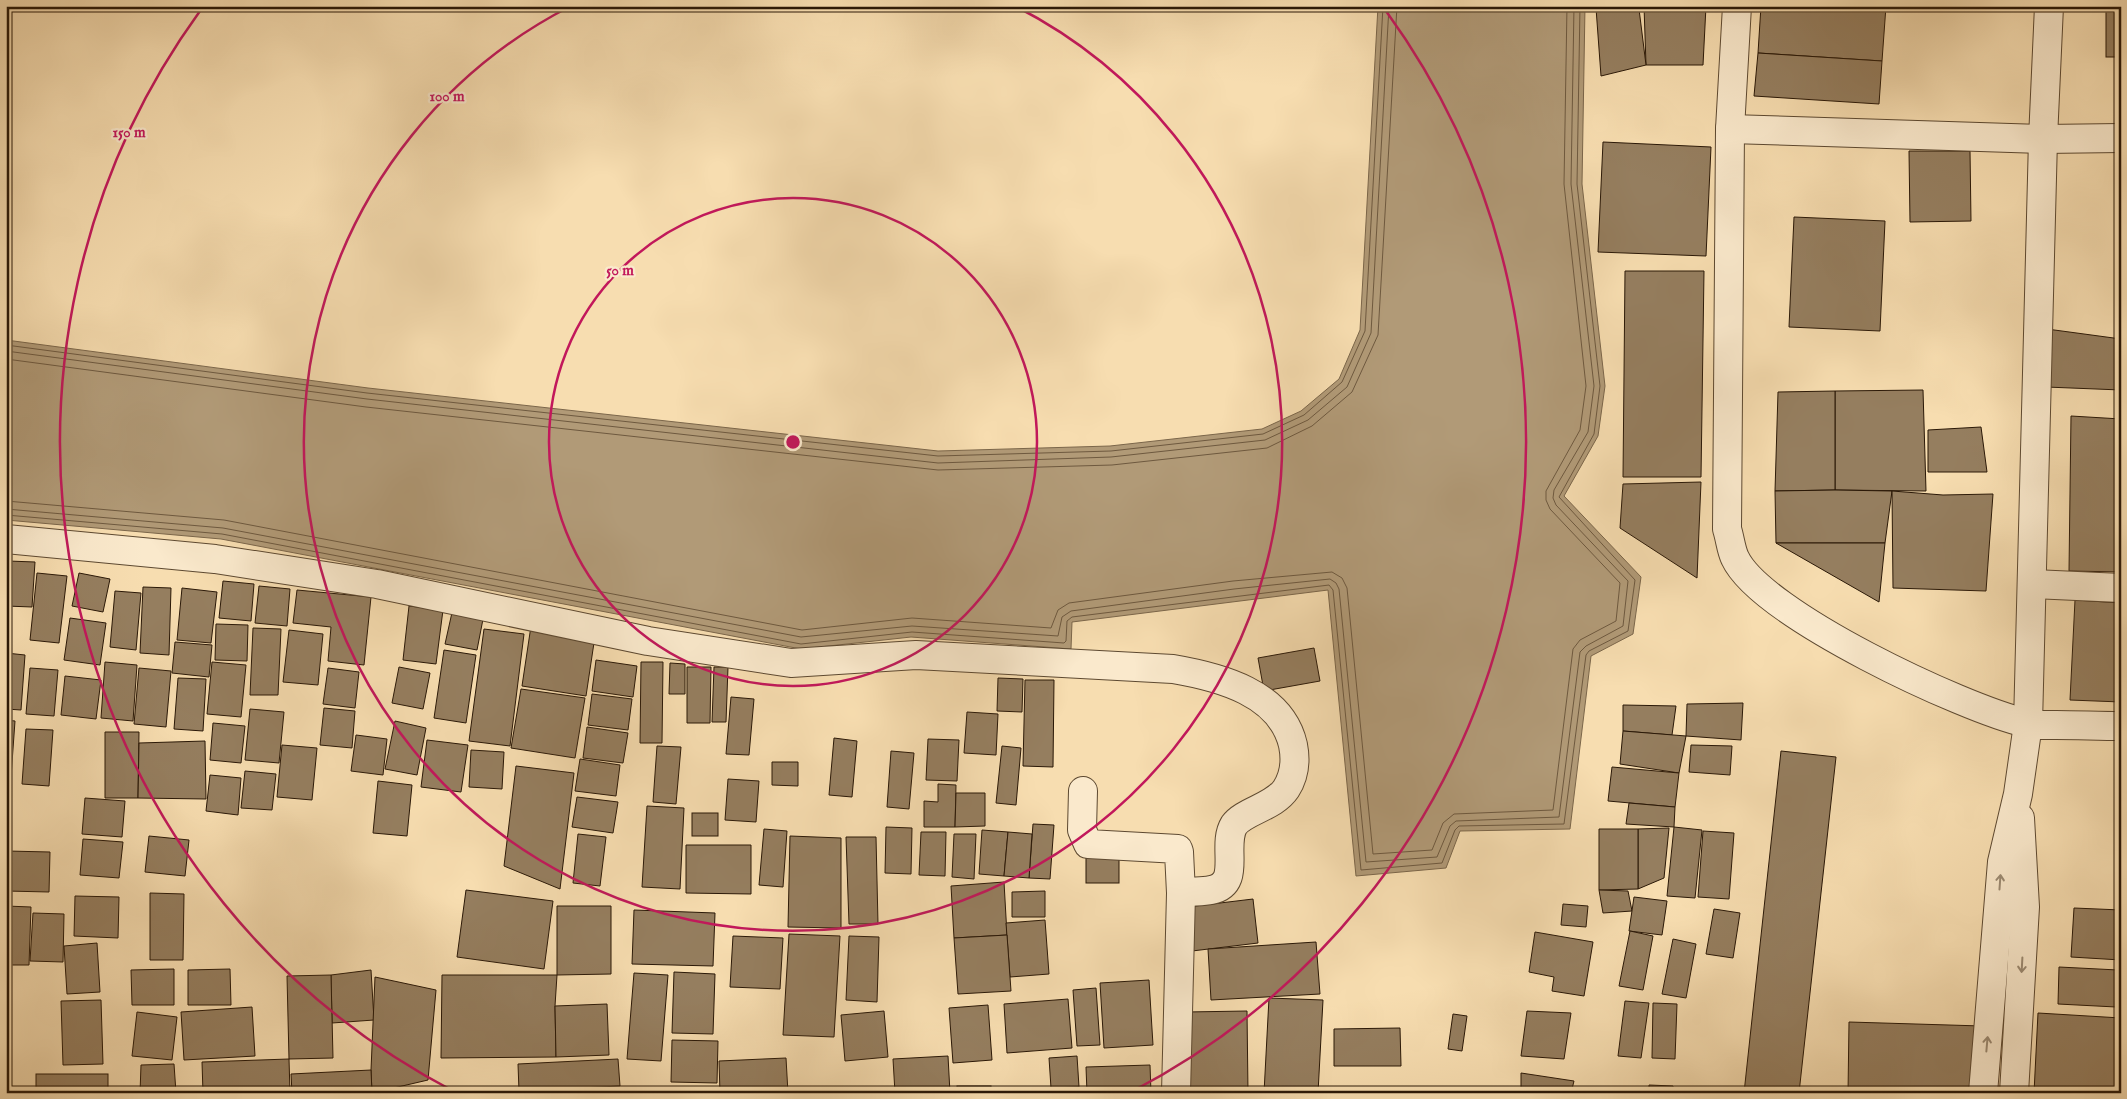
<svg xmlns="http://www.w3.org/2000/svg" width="2127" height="1099" font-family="'IM FELL English',serif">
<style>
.water{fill:#b19a77;stroke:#7b664a}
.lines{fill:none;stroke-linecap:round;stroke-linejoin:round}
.shore{stroke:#6e593f;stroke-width:1}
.building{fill:#957e5f;stroke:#2a1807}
.minor-casing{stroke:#5d4931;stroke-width:30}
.minor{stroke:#fae9cc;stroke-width:28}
.oneway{stroke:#9c8b73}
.ring{fill:none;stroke:#c2185b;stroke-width:2.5}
.centre{fill:#c2185b;stroke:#fae9cc;stroke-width:2.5}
.ring-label{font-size:15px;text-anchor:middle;font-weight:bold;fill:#c2185b;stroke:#fae9cc;stroke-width:4.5;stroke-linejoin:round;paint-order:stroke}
</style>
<rect width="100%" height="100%" fill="#f7ddb0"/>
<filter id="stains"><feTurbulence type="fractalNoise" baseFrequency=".004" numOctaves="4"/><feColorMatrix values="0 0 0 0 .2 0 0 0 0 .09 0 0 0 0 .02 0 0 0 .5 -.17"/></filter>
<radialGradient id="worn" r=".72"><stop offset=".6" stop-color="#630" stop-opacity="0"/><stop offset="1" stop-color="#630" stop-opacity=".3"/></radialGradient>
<polygon class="water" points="1378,6 1585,6 1582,184 1605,386 1598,436 1564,496 1641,577 1633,634 1591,656 1570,829 1460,831 1446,868 1356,876 1328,590 1072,622 1071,649 911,637 801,649 221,539 6,520 6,340 368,388 938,451 1110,446 1262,429 1301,411 1339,379 1360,330"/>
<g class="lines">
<g class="shore">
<polyline points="6,345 367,393 938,456 1111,451 1263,434 1304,415 1342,382 1365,331 1383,6"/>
<polyline points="6,351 367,399 938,463 1111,457 1265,440 1308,420 1347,387 1371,333 1389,6"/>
<polyline points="6,359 366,407 938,470 1112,465 1267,448 1312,426 1352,392 1378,335 1397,6"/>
<polyline points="6,501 224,520 802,630 912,618 1051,628 1058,610 1069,603 1233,581 1332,572 1342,578 1347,588 1373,854 1432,850 1443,823 1454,814 1553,810 1573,649 1580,640 1616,621 1620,583 1550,509 1546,500 1546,491 1580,430 1586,386 1564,184 1567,6"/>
<polyline points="6,509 223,528 801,637 912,626 1058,636 1062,617 1071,611 1234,589 1330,579 1336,583 1339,589 1366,862 1437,857 1450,826 1456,821 1559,817 1580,652 1586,646 1623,626 1628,581 1556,505 1553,498 1554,490 1588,432 1594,386 1571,184 1574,6"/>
<polyline points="6,515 222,534 801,644 912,632 1064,643 1066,641 1067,621 1072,617 1329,585 1333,590 1361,870 1442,863 1455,830 1459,826 1564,824 1586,655 1589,651 1628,631 1635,580 1559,497 1594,434 1600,386 1577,184 1580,6"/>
</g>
</g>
<g class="building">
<polygon points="1596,6 1639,6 1639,9"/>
<polygon points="1644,6 1706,6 1703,65 1646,65"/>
<polygon points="1761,6 1886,6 1882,61 1758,53"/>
<rect x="2106" y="6" width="15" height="51"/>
<polygon points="1596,8 1639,9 1646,65 1601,76"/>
<polygon points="1758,53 1882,61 1879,104 1754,96"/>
<polygon points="1603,142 1711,147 1706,256 1598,252"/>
<polygon points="1909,151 1970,151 1971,221 1910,222"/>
<polygon points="1794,217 1885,221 1880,331 1789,327"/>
<polygon points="1625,271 1704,271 1701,477 1623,477"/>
<polygon points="2047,329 2121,339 2121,390 2046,387"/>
<polygon points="1923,390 1926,491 1835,490 1835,391"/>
<polygon points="1835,391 1835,490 1775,491 1778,392"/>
<polygon points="2071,416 2121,419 2121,572 2069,571"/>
<polygon points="1981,427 1987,472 1928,472 1928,430"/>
<polygon points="1701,482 1697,578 1620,528 1623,484"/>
<polygon points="1835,490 1892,491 1885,543 1776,543 1775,491"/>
<polygon points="1892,491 1943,495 1993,494 1986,591 1893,588"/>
<polygon points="1776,543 1885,543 1879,602"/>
<polygon points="8,561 35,562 32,607 6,606"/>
<polygon points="37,573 67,576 59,643 30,640"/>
<polygon points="79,573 110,579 103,612 72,606"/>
<polygon points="223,581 254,584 251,621 219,618"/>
<polygon points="259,586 290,589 287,626 255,623"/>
<polygon points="143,587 171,588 169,655 140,653"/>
<polygon points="182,588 217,592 211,643 177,640"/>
<polygon points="297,590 371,597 364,665 328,661 331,627 293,623"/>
<polygon points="115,591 141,593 136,650 110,647"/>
<polygon points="2075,600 2121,603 2121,702 2070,700"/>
<polygon points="409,606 443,610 436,664 403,660"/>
<polygon points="453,608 484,614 477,650 445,644"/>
<polygon points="70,618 106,623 100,665 64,660"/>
<polygon points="216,624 248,625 247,661 215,660"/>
<polygon points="531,626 595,636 586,696 522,686"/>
<polygon points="253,628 281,629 278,695 250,695"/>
<polygon points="484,629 524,634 510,746 469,741"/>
<polygon points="289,630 323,634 318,685 283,682"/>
<polygon points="175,642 212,645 209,677 172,673"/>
<polygon points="1314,648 1320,681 1264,691 1258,658"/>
<polygon points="444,650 476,655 466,723 434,718"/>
<polygon points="6,653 25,655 21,710 6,709"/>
<polygon points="596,660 637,666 633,697 592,691"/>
<polygon points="105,662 137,665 133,721 101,718"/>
<polygon points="212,662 246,665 241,717 207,714"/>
<polygon points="641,662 663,662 662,743 640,743"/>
<polygon points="670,663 685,664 685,694 669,694"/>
<polygon points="399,667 430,673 423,709 392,703"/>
<polygon points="687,667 711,667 710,723 687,723"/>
<polygon points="714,667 728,667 726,722 712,722"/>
<polygon points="30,668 58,670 54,716 26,714"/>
<polygon points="139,668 171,671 166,727 134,724"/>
<polygon points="328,668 359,672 355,708 323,704"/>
<polygon points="65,676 101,680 96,719 61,715"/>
<polygon points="178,678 206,679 203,731 174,729"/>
<polygon points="998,678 1023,679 1022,712 997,711"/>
<polygon points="1025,680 1054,680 1053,767 1023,766"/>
<polygon points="521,689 585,698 575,758 511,748"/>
<polygon points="592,694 632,699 628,730 588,725"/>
<polygon points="731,697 754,699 749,755 726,754"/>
<polygon points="1743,703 1741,740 1686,736 1687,704"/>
<polygon points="1623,705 1676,706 1672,735 1623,731"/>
<polygon points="324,708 355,711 352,748 320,745"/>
<polygon points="250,709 284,712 279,763 245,760"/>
<polygon points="967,712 998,714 996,755 964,753"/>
<polygon points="6,720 15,721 11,777 6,776"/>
<polygon points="395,721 426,728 417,775 385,769"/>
<polygon points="213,723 245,726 241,763 210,760"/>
<polygon points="587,727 628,733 623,763 583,758"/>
<polygon points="26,729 53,730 49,786 22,784"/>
<polygon points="1623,731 1686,736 1679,773 1620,764"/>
<polygon points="105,732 139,732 138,798 105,798"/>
<polygon points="356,735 387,739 383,775 351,771"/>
<polygon points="834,738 857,741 852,797 829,795"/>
<polygon points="928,739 959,740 957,781 926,780"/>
<polygon points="427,740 468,745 461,792 421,787"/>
<polygon points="205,741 206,799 138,798 139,743"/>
<polygon points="282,745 317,748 312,800 277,797"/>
<polygon points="1691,745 1732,746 1730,775 1689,772"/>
<polygon points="657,746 681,747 676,804 653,802"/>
<polygon points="1002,746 1021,748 1016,805 996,803"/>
<polygon points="471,750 504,752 502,789 469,787"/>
<polygon points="891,751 914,753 909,809 887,807"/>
<polygon points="1781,751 1836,757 1799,1093 1744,1093"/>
<polygon points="580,759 620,765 616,796 575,791"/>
<polygon points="772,762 798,762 798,786 772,785"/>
<polygon points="516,766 574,773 560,889 504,866"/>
<polygon points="1612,767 1679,773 1675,807 1608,801"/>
<polygon points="245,771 276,774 272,810 241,808"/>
<polygon points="210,775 241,778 238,815 206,811"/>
<polygon points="728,779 759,781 756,822 725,820"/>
<polygon points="378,781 412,785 407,836 373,833"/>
<polygon points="938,784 956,785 955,827 924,827 924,801 938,802"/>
<polygon points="956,793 985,793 985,826 955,827"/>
<polygon points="577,797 618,802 613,833 572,827"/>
<polygon points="85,798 125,801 122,837 82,834"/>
<polygon points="1629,803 1675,807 1674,827 1626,824"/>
<polygon points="647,806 684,808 680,889 642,887"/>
<rect x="692" y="813" width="26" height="23"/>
<polygon points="1033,824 1054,825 1050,879 1029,878"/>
<polygon points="886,827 912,828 911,874 885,873"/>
<polygon points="1674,827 1702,830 1695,898 1667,896"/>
<polygon points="1669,828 1664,878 1638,889 1638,829"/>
<polygon points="764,829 787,831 783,887 759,885"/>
<polygon points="1599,829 1638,829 1638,889 1599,890"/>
<polygon points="982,830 1008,832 1004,876 979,874"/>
<polygon points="1703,831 1734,833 1729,899 1698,897"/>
<polygon points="921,832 946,832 945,876 919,875"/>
<polygon points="1008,832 1032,834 1029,878 1004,876"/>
<polygon points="578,834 606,837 600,886 573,883"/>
<polygon points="954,834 976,834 974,879 952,877"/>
<polygon points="149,836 189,840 185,876 145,872"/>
<polygon points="790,836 841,838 841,928 788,927"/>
<polygon points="846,837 876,837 878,924 849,924"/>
<polygon points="83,839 123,842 119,878 80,875"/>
<polygon points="686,845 751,845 751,894 686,893"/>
<polygon points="7,851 50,852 49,892 6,891"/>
<rect x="1086" y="858" width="33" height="25"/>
<polygon points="1004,882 1007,935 954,938 951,886"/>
<polygon points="466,890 553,901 544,969 457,957"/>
<polygon points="1599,890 1628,891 1632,911 1603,913"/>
<polygon points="1045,891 1045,917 1012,917 1012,892"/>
<polygon points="150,893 184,894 183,960 150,960"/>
<polygon points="75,896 119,897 118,938 74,936"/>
<polygon points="1634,897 1667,901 1662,935 1629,931"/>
<polygon points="1253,899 1258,943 1192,951 1187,907"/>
<polygon points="1563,904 1588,906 1586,927 1561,925"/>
<polygon points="6,906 31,907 29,965 6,965"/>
<polygon points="557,906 611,906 611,974 557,975"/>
<polygon points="2074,908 2121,910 2121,960 2071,957"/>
<polygon points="1714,909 1740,913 1733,958 1706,954"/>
<polygon points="634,910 715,913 713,966 632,964"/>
<polygon points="33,913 64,914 63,962 30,961"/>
<polygon points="1045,920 1049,974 1010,977 1006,923"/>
<polygon points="1630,931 1653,936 1643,990 1619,986"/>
<polygon points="1535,932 1593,942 1584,996 1552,991 1554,977 1529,972"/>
<polygon points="789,934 840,936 834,1037 783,1035"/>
<polygon points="1007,935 1011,991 958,994 954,938"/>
<polygon points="733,936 783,938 780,989 730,987"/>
<polygon points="849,936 879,937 877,1002 846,1000"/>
<polygon points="1673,939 1696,944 1686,998 1662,994"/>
<polygon points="1316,942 1320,994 1211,1000 1208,949"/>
<polygon points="97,943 100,992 67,994 64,946"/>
<polygon points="2059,967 2118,970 2116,1007 2058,1004"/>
<polygon points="174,969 174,1005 132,1005 131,970"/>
<polygon points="230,969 231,1005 188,1005 188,970"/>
<polygon points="371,970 374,1020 332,1023 331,975"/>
<polygon points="674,972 715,974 713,1034 672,1033"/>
<polygon points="634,973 668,975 661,1061 627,1059"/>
<polygon points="331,975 333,1058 289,1059 287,976"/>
<polygon points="442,975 557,975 555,1006 556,1057 441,1058"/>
<polygon points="375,977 436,990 428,1080 372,1093 371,1070"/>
<polygon points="1149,980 1153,1045 1104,1048 1100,983"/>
<polygon points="1096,988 1100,1045 1077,1046 1073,990"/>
<polygon points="1269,998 1323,1000 1318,1093 1264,1093"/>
<polygon points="1068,999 1072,1048 1007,1053 1004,1004"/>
<polygon points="101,1000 103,1064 63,1065 61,1001"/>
<polygon points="1625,1001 1649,1003 1641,1058 1618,1056"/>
<polygon points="1653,1003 1677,1004 1675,1059 1652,1058"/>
<polygon points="607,1004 609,1055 556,1057 555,1006"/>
<polygon points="988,1005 992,1060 953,1063 949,1008"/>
<polygon points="252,1007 255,1056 184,1060 181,1012"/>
<polygon points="884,1011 888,1057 845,1061 841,1015"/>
<polygon points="1247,1011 1248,1093 1187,1093 1186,1012"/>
<polygon points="1527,1011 1571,1013 1564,1059 1521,1056"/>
<polygon points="137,1012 177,1017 172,1060 132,1056"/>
<polygon points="2038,1013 2121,1018 2121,1093 2034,1093"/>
<polygon points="1453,1014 1467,1016 1462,1051 1448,1049"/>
<polygon points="1849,1022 1982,1026 1980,1093 1848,1093"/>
<polygon points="1400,1028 1401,1066 1334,1066 1334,1029"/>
<polygon points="672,1040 718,1041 717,1083 671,1082"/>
<polygon points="948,1056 950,1093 895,1093 893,1059"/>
<polygon points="1077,1056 1079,1087 1051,1088 1049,1058"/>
<polygon points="786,1058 788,1093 720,1093 719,1061"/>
<polygon points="289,1059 290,1093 203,1093 202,1062"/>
<polygon points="618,1059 620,1086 519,1091 518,1064"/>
<polygon points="174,1064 176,1093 140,1093 141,1065"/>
<polygon points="1150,1065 1151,1093 1087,1093 1086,1067"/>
<polygon points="371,1070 372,1093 292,1093 291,1074"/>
<polygon points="1521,1073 1574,1081 1571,1093 1521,1093"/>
<rect x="36" y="1074" width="72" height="19"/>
<polygon points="1649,1085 1673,1086 1673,1093 1649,1093"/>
<rect x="957" y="1086" width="34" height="7"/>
<rect x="631" y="1090" width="47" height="3"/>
</g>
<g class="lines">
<g class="minor-casing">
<g id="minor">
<path d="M1737,6l-7,123 -3,400c3,9 4,21 8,29 26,56 229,151 291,165 9,3 20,2 30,2 22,0 43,1 65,1"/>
<polyline points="1730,129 2043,139 2121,138"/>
<path d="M6,539l209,20 162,25 271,57 143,22 125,-8 257,14c47,8 108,24 120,76 3,15 2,30 -7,44 -12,18 -42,22 -52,36 -13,21 9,59 -23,65 -10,2 -20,1 -30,3"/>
<polyline points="2033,584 2121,588"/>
<polyline points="1083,791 1082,830 1088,844 1178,849 1179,852 1181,893 1176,1093"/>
<polyline points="1983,1093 2002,862 2018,794 2028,724 2043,139 2049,6"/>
<polyline points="2014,1093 2025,907 2020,818"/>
</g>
</g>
<use href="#minor" class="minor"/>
</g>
<defs><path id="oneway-shaft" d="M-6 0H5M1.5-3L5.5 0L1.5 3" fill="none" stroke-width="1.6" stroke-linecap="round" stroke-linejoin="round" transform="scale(1.25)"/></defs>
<g class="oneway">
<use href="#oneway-shaft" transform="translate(2000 882) rotate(-86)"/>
<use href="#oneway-shaft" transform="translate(2022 965) rotate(93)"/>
<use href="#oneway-shaft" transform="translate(1987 1044) rotate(-85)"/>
</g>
<g class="ring">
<circle cx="793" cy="442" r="244"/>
<path d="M1015 6A489 489 0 1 1 571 6"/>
<path d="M455 1092A733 733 0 0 1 200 11M1386 11A733 733 0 0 1 1131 1092"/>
</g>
<circle cx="793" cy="442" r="8" class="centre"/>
<g class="ring-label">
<text x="447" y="101">100 m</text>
<text x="129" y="137">150 m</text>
<text x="620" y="275">50 m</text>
</g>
<rect width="2127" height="1099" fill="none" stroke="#f7ddb0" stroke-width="25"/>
<rect x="8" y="8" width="2112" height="1084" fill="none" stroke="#2a1807" stroke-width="2.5"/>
<rect x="12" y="12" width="2102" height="1074" fill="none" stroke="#2a1807"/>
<rect width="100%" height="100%" filter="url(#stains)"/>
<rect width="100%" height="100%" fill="url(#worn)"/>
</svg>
